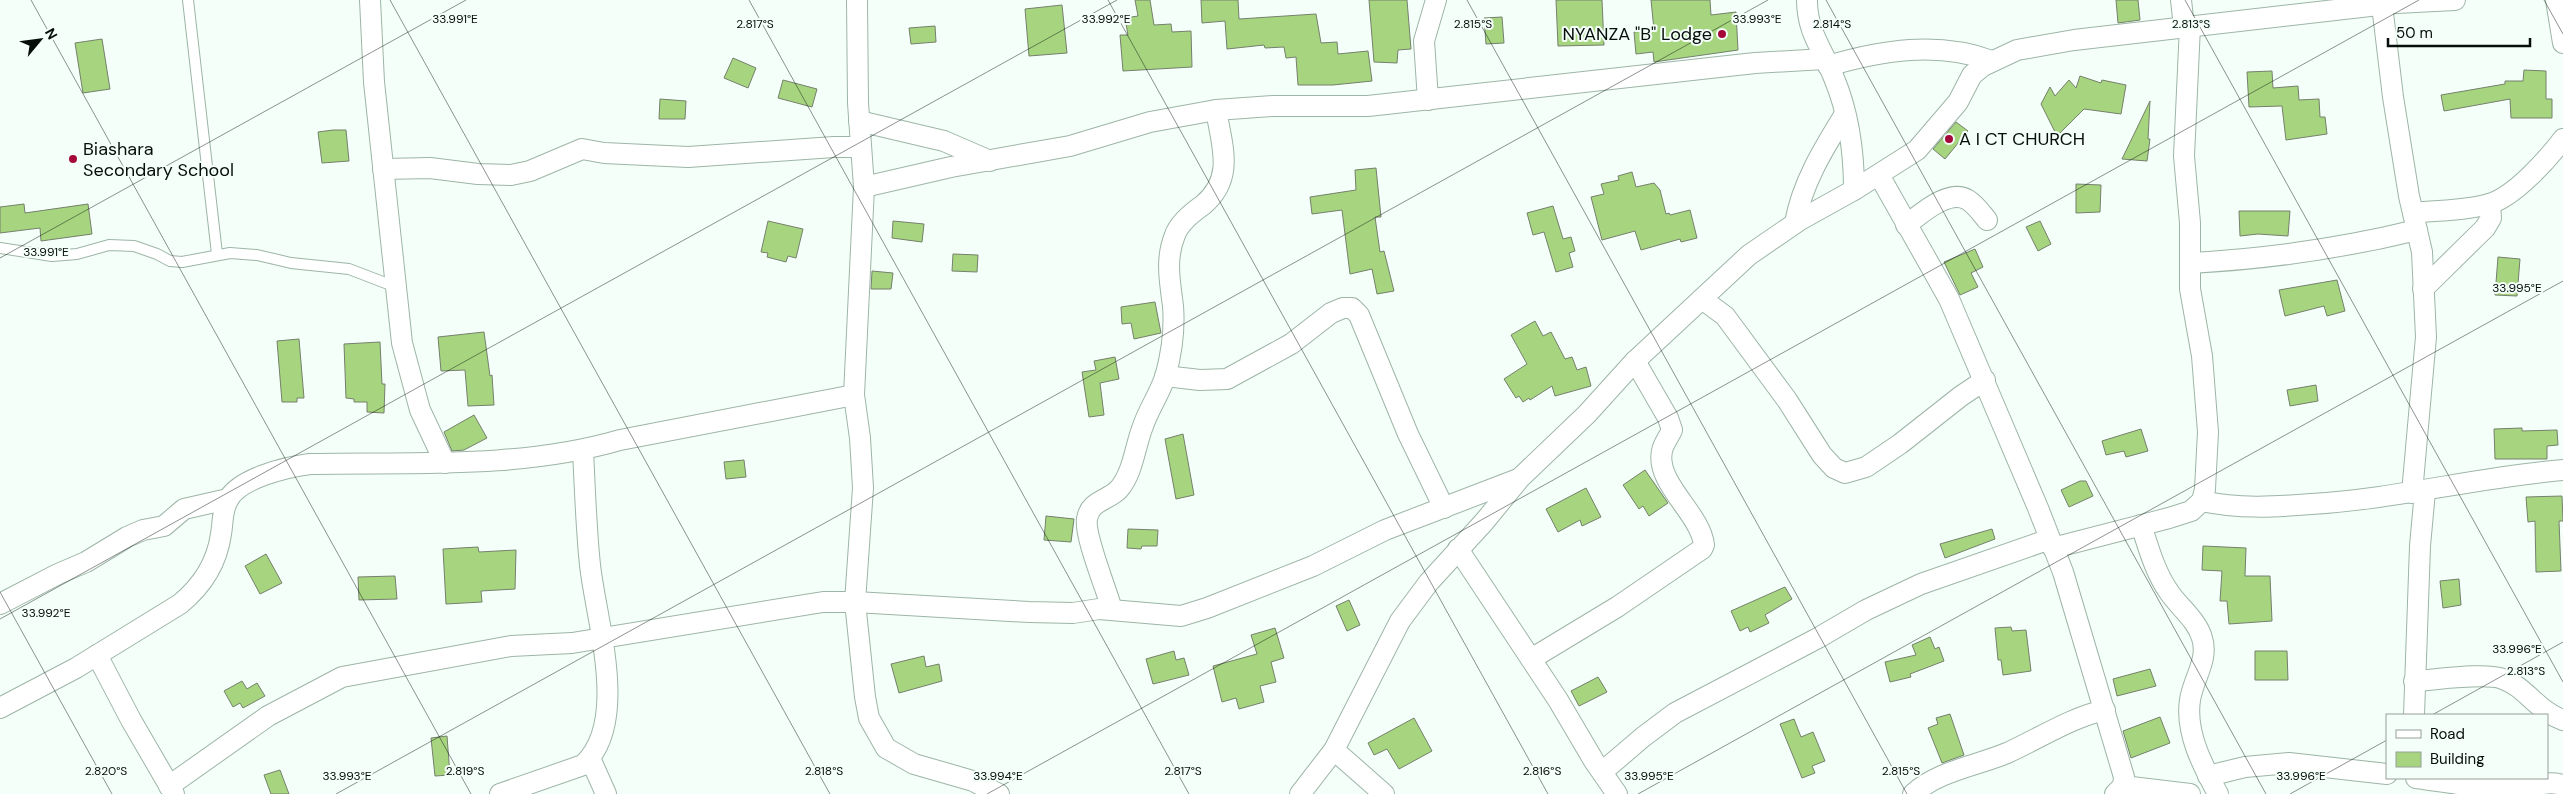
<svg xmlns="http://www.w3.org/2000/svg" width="2563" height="794" font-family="'DM Sans',sans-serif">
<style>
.building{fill:#a7d57f;stroke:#74806c}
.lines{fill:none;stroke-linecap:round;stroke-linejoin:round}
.service-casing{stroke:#9db5a7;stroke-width:12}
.minor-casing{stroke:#9db5a7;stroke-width:22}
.service{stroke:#fff;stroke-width:10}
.minor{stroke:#fff;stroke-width:20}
.ticks{fill:none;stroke:#060e0a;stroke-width:1;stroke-opacity:0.45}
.poi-dot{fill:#a50939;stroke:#f4fff9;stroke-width:2}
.labels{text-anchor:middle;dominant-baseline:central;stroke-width:4;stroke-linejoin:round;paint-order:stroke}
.poi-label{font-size:18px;fill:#060e0a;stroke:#f4fff9;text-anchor:start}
.ticks-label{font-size:12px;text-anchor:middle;fill:#060e0a;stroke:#f4fff9;stroke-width:4;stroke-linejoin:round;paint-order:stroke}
</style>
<rect width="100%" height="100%" fill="#f4fff9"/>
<g class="building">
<polygon points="1135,0 1150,0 1154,25 1171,24 1172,32 1191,31 1192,67 1123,71 1120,35 1128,35 1125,18 1138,16"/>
<polygon points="1201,0 1238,0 1239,19 1316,14 1321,43 1337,42 1338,54 1368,51 1372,81 1333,85 1298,85 1296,57 1286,58 1284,47 1265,48 1264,45 1227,49 1225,21 1202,23"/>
<polygon points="1369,0 1407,0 1411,49 1398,50 1397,63 1374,62"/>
<polygon points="1556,0 1602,0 1604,45 1558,46"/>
<polygon points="1651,0 1710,0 1711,15 1736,12 1738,50 1654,62 1653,52 1636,54 1634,32 1654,30"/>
<polygon points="2116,0 2138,0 2140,20 2118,23"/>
<polygon points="1062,5 1067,53 1029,56 1025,9"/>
<polygon points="1502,17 1504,43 1486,44 1484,18"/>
<polygon points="935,26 936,42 911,44 909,28"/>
<polygon points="102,39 110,89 83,93 75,43"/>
<polygon points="733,58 756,68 748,88 724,78"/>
<polygon points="2524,70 2546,71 2546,99 2552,99 2552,118 2511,118 2510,99 2444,111 2441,95 2505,84 2505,81 2523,81"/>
<polygon points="2272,71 2273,88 2298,86 2299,100 2319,99 2320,117 2325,117 2327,134 2286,140 2282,106 2249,107 2247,72"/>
<polygon points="2080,76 2101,83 2102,80 2126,85 2121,114 2084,109 2057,136 2041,104 2050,87 2055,96 2069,80 2076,88"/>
<polygon points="783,80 817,89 812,107 778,98"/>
<polygon points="660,99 686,101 685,119 659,119"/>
<polygon points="2150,101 2148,139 2150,139 2147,161 2122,159"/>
<polygon points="1956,122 1968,131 1945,159 1933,149"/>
<polygon points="333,130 346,130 349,161 322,163 318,132"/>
<polygon points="1376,168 1381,217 1375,217 1380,252 1384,251 1394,291 1377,294 1372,269 1350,274 1342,210 1312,214 1310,197 1356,190 1355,170"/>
<polygon points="1632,172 1636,187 1654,183 1660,190 1666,214 1669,213 1670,215 1690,210 1697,238 1681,242 1680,239 1641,250 1635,231 1602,240 1591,197 1604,194 1601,184 1619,180 1618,176"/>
<polygon points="2076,184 2101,185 2100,212 2076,213"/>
<polygon points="24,204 25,213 88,204 92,234 41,241 40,228 0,233 0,207"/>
<polygon points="1553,206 1563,239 1571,237 1575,251 1569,253 1573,267 1556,272 1544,232 1533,235 1527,213"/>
<polygon points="2239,211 2290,211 2288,236 2258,234 2240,236"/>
<polygon points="768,221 803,229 796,258 788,256 786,262 767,257 768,253 761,252"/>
<polygon points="893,221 924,224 922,242 892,238"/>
<polygon points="2040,221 2051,244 2038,251 2026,227"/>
<polygon points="1975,249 1983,267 1971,273 1978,287 1960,295 1944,262"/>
<polygon points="953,254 978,255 977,272 952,271"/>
<polygon points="2498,257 2520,259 2517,296 2495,295"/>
<polygon points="872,271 893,273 891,289 871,289"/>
<polygon points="2337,280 2345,311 2327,316 2324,306 2285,316 2279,290"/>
<polygon points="1155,302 1161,333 1134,339 1131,323 1122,324 1121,307"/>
<polygon points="1535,321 1543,336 1551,332 1565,359 1572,357 1577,370 1586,367 1591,386 1555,396 1552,386 1530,400 1529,398 1523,402 1519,396 1516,398 1504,379 1527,364 1511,335"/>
<polygon points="484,332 490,376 492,375 494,405 468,406 465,370 441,371 438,337"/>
<polygon points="299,339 304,398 297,398 297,402 282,402 277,341"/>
<polygon points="380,342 382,384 385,384 384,413 367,412 367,402 354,402 354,399 346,398 344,344"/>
<polygon points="1115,357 1119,379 1100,383 1104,415 1089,417 1082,372 1096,370 1094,361"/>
<polygon points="2316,385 2318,401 2290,406 2287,390"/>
<polygon points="474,415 487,438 464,450 452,451 444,432"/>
<polygon points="2522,428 2522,431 2557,430 2558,445 2547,446 2547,459 2495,459 2494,429"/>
<polygon points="2141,429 2148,451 2126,457 2124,451 2106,455 2102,441"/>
<polygon points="1183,434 1194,495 1176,499 1165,439"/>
<polygon points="744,460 746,477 726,479 724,462"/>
<polygon points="1645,470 1668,503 1649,516 1643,506 1639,509 1623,485"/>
<polygon points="2080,481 2086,481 2093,496 2069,507 2061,490"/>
<polygon points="1586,488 1601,517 1582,526 1580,520 1558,532 1546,509"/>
<polygon points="2562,496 2563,521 2559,521 2561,571 2536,572 2535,521 2528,522 2526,497"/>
<polygon points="1046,516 1074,519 1071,542 1044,540"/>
<polygon points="1128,529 1158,530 1157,546 1142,546 1141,549 1127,548"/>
<polygon points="1992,529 1995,539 1945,558 1940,544"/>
<polygon points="2203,546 2246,548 2245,576 2270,576 2272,621 2229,624 2227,601 2220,601 2222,571 2202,570"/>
<polygon points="478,547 479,552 516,550 515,589 481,591 482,602 446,604 443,549"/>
<polygon points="266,554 282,583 260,594 245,566"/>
<polygon points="395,576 397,599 359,600 358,577"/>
<polygon points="2459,579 2461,605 2443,608 2440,581"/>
<polygon points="1785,587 1792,599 1765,615 1769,623 1750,632 1748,627 1740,631 1731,611"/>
<polygon points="1349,600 1360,625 1347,631 1336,606"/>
<polygon points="2011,627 2012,631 2026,630 2031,671 2003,675 2001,660 1998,660 1995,628"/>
<polygon points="1275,628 1284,658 1271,662 1276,682 1260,686 1264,702 1239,709 1236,698 1222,702 1213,666 1257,654 1251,635"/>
<polygon points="1930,637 1935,649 1939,647 1944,661 1910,674 1911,677 1890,682 1885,662 1916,655 1912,645"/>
<polygon points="1174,651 1176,660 1184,658 1189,675 1153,684 1146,659"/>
<polygon points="2255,651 2287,651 2288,680 2255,680"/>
<polygon points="924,656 926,667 939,664 942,681 899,693 891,664"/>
<polygon points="2150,669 2156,686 2117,696 2113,679"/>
<polygon points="1598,677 1607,692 1579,706 1571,691"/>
<polygon points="242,681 247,689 257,683 265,696 243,708 240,703 233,707 224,691"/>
<polygon points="1950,714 1964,755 1942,763 1928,728 1938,724 1936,718"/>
<polygon points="2160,717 2170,743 2131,758 2123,731"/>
<polygon points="1414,718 1432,751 1399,769 1387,749 1374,755 1368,743"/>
<polygon points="1794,719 1801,737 1813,732 1825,761 1812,766 1815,773 1802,778 1780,724"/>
<polygon points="447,736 450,775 435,776 431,738"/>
<polygon points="280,770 289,794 271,794 264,775"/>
</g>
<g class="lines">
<g class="service-casing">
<g id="service">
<polyline points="188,0 217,254"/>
<polyline points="0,248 52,256 77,254 109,245 134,246 157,254 170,261 182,262 230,253 257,255 291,263 349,269 396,287"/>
</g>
</g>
<g class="minor-casing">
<g id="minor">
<polyline points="370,0 374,82 402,343 420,410 445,463"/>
<polyline points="857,0 858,103 864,187 854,395 860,438 863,488 855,602 865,697 869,718 886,748 914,764 973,781 999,794"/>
<path d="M1807,0c0,33 16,49 27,78 15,36 20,74 20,112"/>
<polyline points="2181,0 2184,27"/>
<polyline points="2556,0 2563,43"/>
<polyline points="2382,5 2393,97 2409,196 2422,252 2426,337 2412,493"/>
<path d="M1828,66c54,-16 110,-25 164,-5"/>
<polyline points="1428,100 1424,41 1436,0"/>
<polyline points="859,121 944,141 990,161"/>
<polyline points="383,169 430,168 478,174 511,175 530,171 582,149 604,153 688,157 834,147 861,147"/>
<polyline points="1879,175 1949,299 2038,508 2063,572 2124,777 2123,786 2115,794"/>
<polyline points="864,187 951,167 1070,146 1150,122 1216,110 1273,106 1368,106 1755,63 1824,59"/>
<path d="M2413,213c25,-3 52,-2 76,-9 25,-7 59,-45 74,-65"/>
<path d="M1795,223c7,-40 29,-75 50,-109"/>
<path d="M1906,225c15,-11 43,-37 62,-25 8,5 14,14 19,20"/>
<path d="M2190,263c76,-4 153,-15 227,-33"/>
<polyline points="2423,289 2485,228 2491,218 2490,204"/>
<polyline points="1702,299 1725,316 1787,400 1822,455 1834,468 1845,473 1866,467 1900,444 1961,396 1985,380"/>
<polyline points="1165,376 1200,380 1227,379 1291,344 1331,313 1343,308 1352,308 1359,315 1408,434 1444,508"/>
<path d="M2202,501c36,8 72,6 109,3 85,-5 167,-27 252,-34"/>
<path d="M2141,525c8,24 14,47 28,67 10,15 28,28 33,46 7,22 -9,41 -12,62 -5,33 13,66 28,94"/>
<polyline points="2053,548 2169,518 2191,511 2202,501 2205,489 2208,432 2202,356 2190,289 2190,223 2184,156 2190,26"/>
<polyline points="1458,549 1558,700 1594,761 1617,794"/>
<polyline points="0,604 58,574 86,562 127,537 143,530 164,526 184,509 228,499"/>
<path d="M1112,610c-5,-20 -28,-74 -25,-91 3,-19 21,-18 32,-30 14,-16 16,-43 24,-63 6,-18 18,-34 23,-52 6,-23 9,-44 7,-68 -3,-24 -8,-47 2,-71 4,-12 18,-23 28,-30 32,-27 19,-59 13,-95"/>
<polyline points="97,655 131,720 174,794"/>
<path d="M1531,659l86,-52 85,-58 2,-4c-3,-31 -49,-62 -42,-94 1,-7 7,-14 10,-21l-4,-12 -33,-57"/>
<path d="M2414,681c21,-1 72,-9 89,-2 23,8 34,32 60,41"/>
<path d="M0,708l76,-40 104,-64c22,-18 37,-41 41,-70 2,-11 1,-24 7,-34 11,-22 59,-33 82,-36 103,-2 210,5 310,-24l234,-45"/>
<polyline points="2414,715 2420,546 2425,491"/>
<polyline points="1334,750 1384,794"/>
<polyline points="590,758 606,794"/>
<polyline points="1602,772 1643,737 1675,713 1818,638 1866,610 1921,584 2050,539"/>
<polyline points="2208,776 2245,767 2289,763 2387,774"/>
<path d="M2416,778c32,4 65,11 97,10 18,0 32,-8 50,-3"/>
<polyline points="169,786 268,716 342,677 511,646 572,643 823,602 855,602 1029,612 1073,613 1099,609 1181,616 1207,608 1313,566 1385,530 1518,479"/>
<polyline points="2123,786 2190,794"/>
<path d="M500,794l83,-29c47,-43 13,-144 7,-200 -4,-38 -5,-76 -7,-114"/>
<polyline points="1300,794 1334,750 1400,621 1429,582 1484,522 1520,478 1587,414 1635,361 1749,255 1800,220 1854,190 1917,150 1958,102 1972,75 1983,66 2017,50 2074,40 2396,3 2455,0"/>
<path d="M1913,794c25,-23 63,-28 94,-41 31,-14 65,-36 98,-43"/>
</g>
</g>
<use href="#service" class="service"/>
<use href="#minor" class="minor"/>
</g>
<path class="ticks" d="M31,0l440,794M390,0l440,794M749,0l440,794M1108,0l440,794M1467,0l440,794M1826,0l440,794M2185,0l378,682M2544,0l19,34M0,258l466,-258M0,592l112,202M0,619l1117,-619M2432,715l131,-73M336,794l1432,-794M987,794l1432,-794M1638,794l925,-513M2290,794l97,-54"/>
<g class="poi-dot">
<circle cx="1722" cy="34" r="5"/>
<circle cx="1949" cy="139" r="5"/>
<circle cx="73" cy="159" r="5"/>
</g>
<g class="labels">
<g class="poi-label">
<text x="1712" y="34" text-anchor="end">NYANZA "B" Lodge</text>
<text x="1959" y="139">A I CT CHURCH</text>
<text x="83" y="149">Biashara<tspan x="83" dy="21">Secondary School</tspan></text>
</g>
</g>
<g class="ticks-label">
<text x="455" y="23">33.991°E</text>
<text x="1106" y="23">33.992°E</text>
<text x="1757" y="23">33.993°E</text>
<text x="755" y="28">2.817°S</text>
<text x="1473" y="28">2.815°S</text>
<text x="1832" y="28">2.814°S</text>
<text x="2191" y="28">2.813°S</text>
<text x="46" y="256">33.991°E</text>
<text x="2517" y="292">33.995°E</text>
<text x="46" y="617">33.992°E</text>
<text x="2517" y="653">33.996°E</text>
<text x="2526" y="675">2.813°S</text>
<text x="106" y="775">2.820°S</text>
<text x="465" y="775">2.819°S</text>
<text x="824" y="775">2.818°S</text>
<text x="1183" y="775">2.817°S</text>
<text x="1542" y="775">2.816°S</text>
<text x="1901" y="775">2.815°S</text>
<text x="347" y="780">33.993°E</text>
<text x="998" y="780">33.994°E</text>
<text x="1649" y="780">33.995°E</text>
<text x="2301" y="780">33.996°E</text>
</g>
<rect x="2386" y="714" width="162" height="65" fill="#f4fff9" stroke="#959f99"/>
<rect x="2396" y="730" width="25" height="8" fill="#ffffff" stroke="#959f99"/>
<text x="2430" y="739" font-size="15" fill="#060e0a">Road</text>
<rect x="2396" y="752" width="25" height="15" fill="#a7d57f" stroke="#959f99"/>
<text x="2430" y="764" font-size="15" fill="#060e0a">Building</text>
<g transform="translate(40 40) rotate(61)" stroke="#f4fff9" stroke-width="4" paint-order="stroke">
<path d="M0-4L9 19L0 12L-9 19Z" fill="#060e0a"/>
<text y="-8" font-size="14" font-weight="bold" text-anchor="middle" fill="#060e0a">N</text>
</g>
<path d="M2388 38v8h142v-8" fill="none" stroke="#060e0a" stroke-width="2.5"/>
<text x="2396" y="38" font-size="15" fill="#060e0a" stroke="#f4fff9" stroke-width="4" paint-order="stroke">50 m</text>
</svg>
